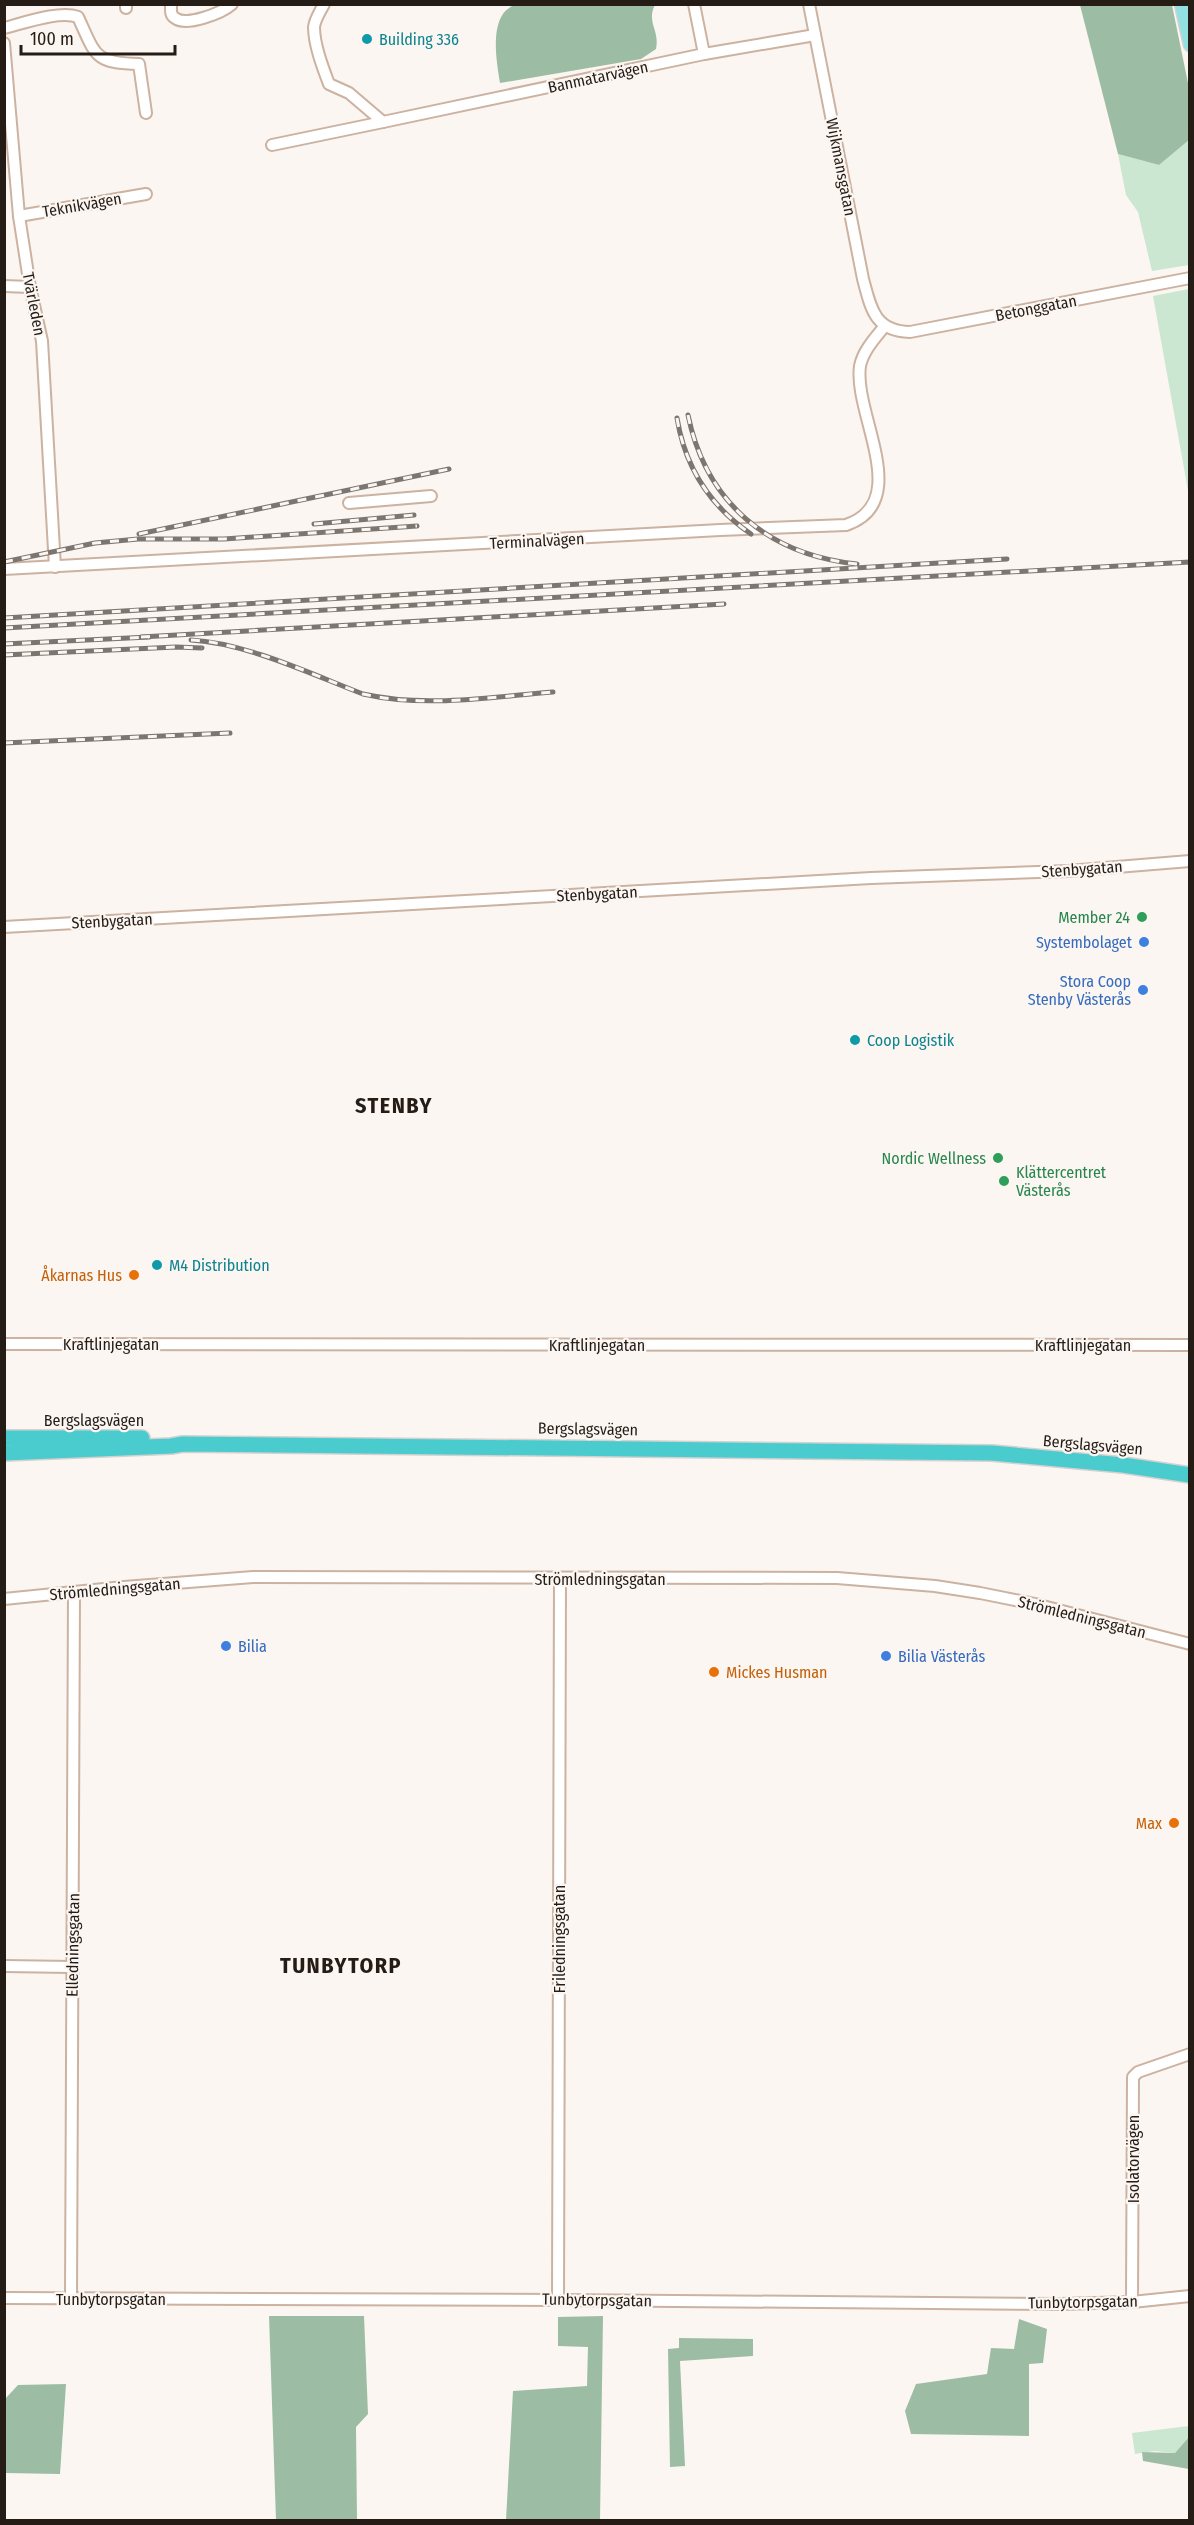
<svg xmlns="http://www.w3.org/2000/svg" width="1194" height="2525" font-family="'Fira Sans Condensed',sans-serif">
<style>
.green{fill:#cbe6d1}
.forest{fill:#9dbca4}
.lines{fill:none;stroke-linecap:round;stroke-linejoin:round}
.minor-casing{stroke:#ccb2a1;stroke-width:14}
.major-casing{stroke:#d3d2d0;stroke-width:15}
.highway-casing{stroke:#d3d2d0;stroke-width:18}
.minor{stroke:#fff;stroke-width:10}
.major{stroke:#92e0e2;stroke-width:12}
.highway{stroke:#4acbce;stroke-width:15}
.rail-casing{stroke:#7d7670;stroke-width:5}
.rail{stroke:#fbf6f2;stroke-width:3;stroke-dasharray:9;stroke-linecap:butt}
.culture-dot{fill:#0f9aa8;stroke:#fbf6f2;stroke-width:2}
.leisure-dot{fill:#2e9e5b;stroke:#fbf6f2;stroke-width:2}
.shop-dot{fill:#3f7fe0;stroke:#fbf6f2;stroke-width:2}
.food-dot{fill:#e8710a;stroke:#fbf6f2;stroke-width:2}
.labels{text-anchor:middle;dominant-baseline:central;stroke-width:4.5;stroke-linejoin:round;paint-order:stroke}
.culture-label{font-size:16px;fill:#0d838f;stroke:#fbf6f2;text-anchor:start}
.street-label{font-size:16px;fill:#251c15;stroke:#fbf6f2}
.leisure-label{font-size:16px;fill:#27864d;stroke:#fbf6f2;text-anchor:end}
.shop-label{font-size:16px;fill:#366cbe;stroke:#fbf6f2;text-anchor:end}
.food-label{font-size:16px;fill:#c56008;stroke:#fbf6f2;text-anchor:end}
.district-label{font-size:22px;font-weight:bold;letter-spacing:1.5px;fill:#251c15;stroke:#fbf6f2}
</style>
<rect width="100%" height="100%" fill="#fbf6f2"/>
<g class="green">
<polygon points="1189,140 1189,265 1152,271 1138,212 1126,195 1118,154 1159,165"/>
<polygon points="1189,289 1190,289 1189,496 1153,296"/>
<polygon points="1189,2426 1189,2437 1175,2453 1155,2451 1135,2454 1132,2433"/>
</g>
<g class="forest">
<path d="M515,4l140,1c-9,17 5,25 1,44l-15,10 -141,24c-3,-19 -9,-52 3,-69 2,-4 8,-7 12,-10z"/>
<polygon points="1080,5 1172,5 1189,88 1189,140 1159,165 1118,154"/>
<polygon points="269,2316 364,2316 368,2414 356,2427 357,2520 276,2520"/>
<polygon points="603,2316 600,2520 506,2520 513,2391 587,2386 588,2347 558,2346 558,2317"/>
<polygon points="1019,2319 1047,2329 1043,2363 1029,2364 1029,2436 911,2434 905,2411 916,2384 987,2374 991,2348 1014,2349"/>
<polygon points="679,2338 753,2339 753,2356 680,2361 685,2466 670,2467 668,2349 679,2348"/>
<polygon points="66,2384 60,2474 5,2473 5,2399 18,2385"/>
<polygon points="1189,2437 1189,2469 1143,2461 1142,2452 1175,2453"/>
</g>
<g class="lines">
<g class="minor-casing">
<g id="minor">
<polyline points="126,4 126,8"/>
<path d="M171,4c0,6 -1,11 4,14 11,9 47,-5 57,-14"/>
<path d="M324,4c-4,8 -9,15 -10,23 0,18 9,41 15,57l20,9 34,29 321,-68 111,-19"/>
<polyline points="694,4 704,54"/>
<path d="M809,4l54,275c8,29 11,52 47,53l280,-54"/>
<path d="M4,28c20,-5 56,-18 74,-11 18,39 16,46 61,47l7,49"/>
<polyline points="4,43 19,216 30,287 42,341 55,567"/>
<polyline points="272,145 383,122"/>
<polyline points="19,216 146,194"/>
<polyline points="4,286 30,287"/>
<polyline points="349,503 431,496"/>
<path d="M4,569l716,-39 126,-5c68,-23 7,-111 14,-159 3,-15 15,-28 24,-39"/>
<polyline points="4,927 871,878 1068,871 1190,861"/>
<polyline points="4,1344 1190,1345"/>
<polyline points="4,1599 124,1587 253,1577 837,1578 935,1586 980,1593 1035,1604 1190,1644"/>
<polyline points="4,1966 72,1967"/>
<polyline points="4,2298 558,2300 1061,2304 1132,2302 1190,2296"/>
<polyline points="71,2299 74,1592"/>
<polyline points="558,2300 560,1579"/>
<polyline points="1132,2302 1133,2077 1138,2072 1190,2054"/>
</g>
</g>
<g class="major-casing">
<polyline id="major" points="1181,4 1190,45"/>
</g>
<g class="highway-casing">
<g id="highway">
<polyline points="4,1438 142,1438"/>
<polyline points="4,1453 171,1446 183,1444 992,1453 1123,1465 1190,1475"/>
</g>
</g>
<use href="#minor" class="minor"/>
<use href="#major" class="major"/>
<use href="#highway" class="highway"/>
<g class="rail-casing">
<g id="rail">
<path d="M688,415c18,88 81,140 169,149"/>
<path d="M677,418c8,49 33,88 74,116"/>
<polyline points="314,524 414,515"/>
<polyline points="139,534 449,469"/>
<polyline points="4,562 95,543 138,539 224,539 417,526"/>
<polyline points="4,618 1007,559"/>
<polyline points="4,628 1190,562"/>
<polyline points="141,637 724,604"/>
<path d="M191,640c55,3 120,34 172,54 62,14 127,3 190,-2"/>
<polyline points="4,644 149,637"/>
<polyline points="4,655 176,647 202,648"/>
<polyline points="4,743 230,733"/>
</g>
</g>
<use href="#rail" class="rail"/>
</g>
<g class="culture-dot">
<circle cx="367" cy="39" r="6"/>
<circle cx="855" cy="1040" r="6"/>
<circle cx="157" cy="1265" r="6"/>
</g>
<g class="leisure-dot">
<circle cx="1142" cy="917" r="6"/>
<circle cx="998" cy="1158" r="6"/>
<circle cx="1004" cy="1181" r="6"/>
</g>
<g class="shop-dot">
<circle cx="1144" cy="942" r="6"/>
<circle cx="1143" cy="990" r="6"/>
<circle cx="226" cy="1646" r="6"/>
<circle cx="886" cy="1656" r="6"/>
</g>
<g class="food-dot">
<circle cx="134" cy="1275" r="6"/>
<circle cx="714" cy="1672" r="6"/>
<circle cx="1174" cy="1823" r="6"/>
</g>
<g class="labels">
<g class="culture-label">
<text x="379" y="39">Building 336</text>
<text x="867" y="1040">Coop Logistik</text>
<text x="169" y="1265">M4 Distribution</text>
</g>
<g class="street-label">
<text transform="translate(598 77) rotate(-12)">Banmatarvägen</text>
<text transform="translate(841 167) rotate(79)">Wijkmansgatan</text>
<text transform="translate(82 205) rotate(-10)">Teknikvägen</text>
<text transform="translate(34 304) rotate(79)">Tvärleden</text>
<text transform="translate(1036 308) rotate(-11)">Betonggatan</text>
<text transform="translate(537 541) rotate(-3)">Terminalvägen</text>
<text transform="translate(1082 869) rotate(-4)">Stenbygatan</text>
<text transform="translate(597 894) rotate(-3)">Stenbygatan</text>
<text transform="translate(112 921) rotate(-3)">Stenbygatan</text>
<text x="111" y="1344">Kraftlinjegatan</text>
<text x="597" y="1345">Kraftlinjegatan</text>
<text x="1083" y="1345">Kraftlinjegatan</text>
<text x="94" y="1420">Bergslagsvägen</text>
<text transform="translate(588 1429) rotate(1)">Bergslagsvägen</text>
<text transform="translate(1093 1445) rotate(5)">Bergslagsvägen</text>
<text x="600" y="1579">Strömledningsgatan</text>
<text transform="translate(115 1589) rotate(-5)">Strömledningsgatan</text>
<text transform="translate(1082 1617) rotate(14)">Strömledningsgatan</text>
<text transform="translate(559 1939) rotate(-90)">Friledningsgatan</text>
<text transform="translate(73 1945) rotate(-89)">Elledningsgatan</text>
<text transform="translate(1133 2159) rotate(-90)">Isolatorvägen</text>
<text x="111" y="2299">Tunbytorpsgatan</text>
<text transform="translate(597 2300) rotate(1)">Tunbytorpsgatan</text>
<text transform="translate(1083 2302) rotate(-1)">Tunbytorpsgatan</text>
</g>
<g class="leisure-label">
<text x="1130" y="917">Member 24</text>
<text x="986" y="1158">Nordic Wellness</text>
<text x="1016" y="1172" text-anchor="start">Klättercentret<tspan x="1016" dy="18">Västerås</tspan></text>
</g>
<g class="shop-label">
<text x="1132" y="942">Systembolaget</text>
<text x="1131" y="981">Stora Coop<tspan x="1131" dy="18">Stenby Västerås</tspan></text>
<text x="238" y="1646" text-anchor="start">Bilia</text>
<text x="898" y="1656" text-anchor="start">Bilia Västerås</text>
</g>
<g class="food-label">
<text x="122" y="1275">Åkarnas Hus</text>
<text x="726" y="1672" text-anchor="start">Mickes Husman</text>
<text x="1162" y="1823">Max</text>
</g>
<g class="district-label">
<text x="394" y="1105">STENBY</text>
<text x="341" y="1965">TUNBYTORP</text>
</g>
</g>
<rect width="1194" height="2525" fill="none" stroke="#251c15" stroke-width="12"/>
<path d="M21 45v9h154v-9" fill="none" stroke="#251c15" stroke-width="3"/>
<text x="30" y="45" font-size="18" fill="#251c15" stroke="#fbf6f2" stroke-width="4.5" paint-order="stroke">100 m</text>
</svg>
